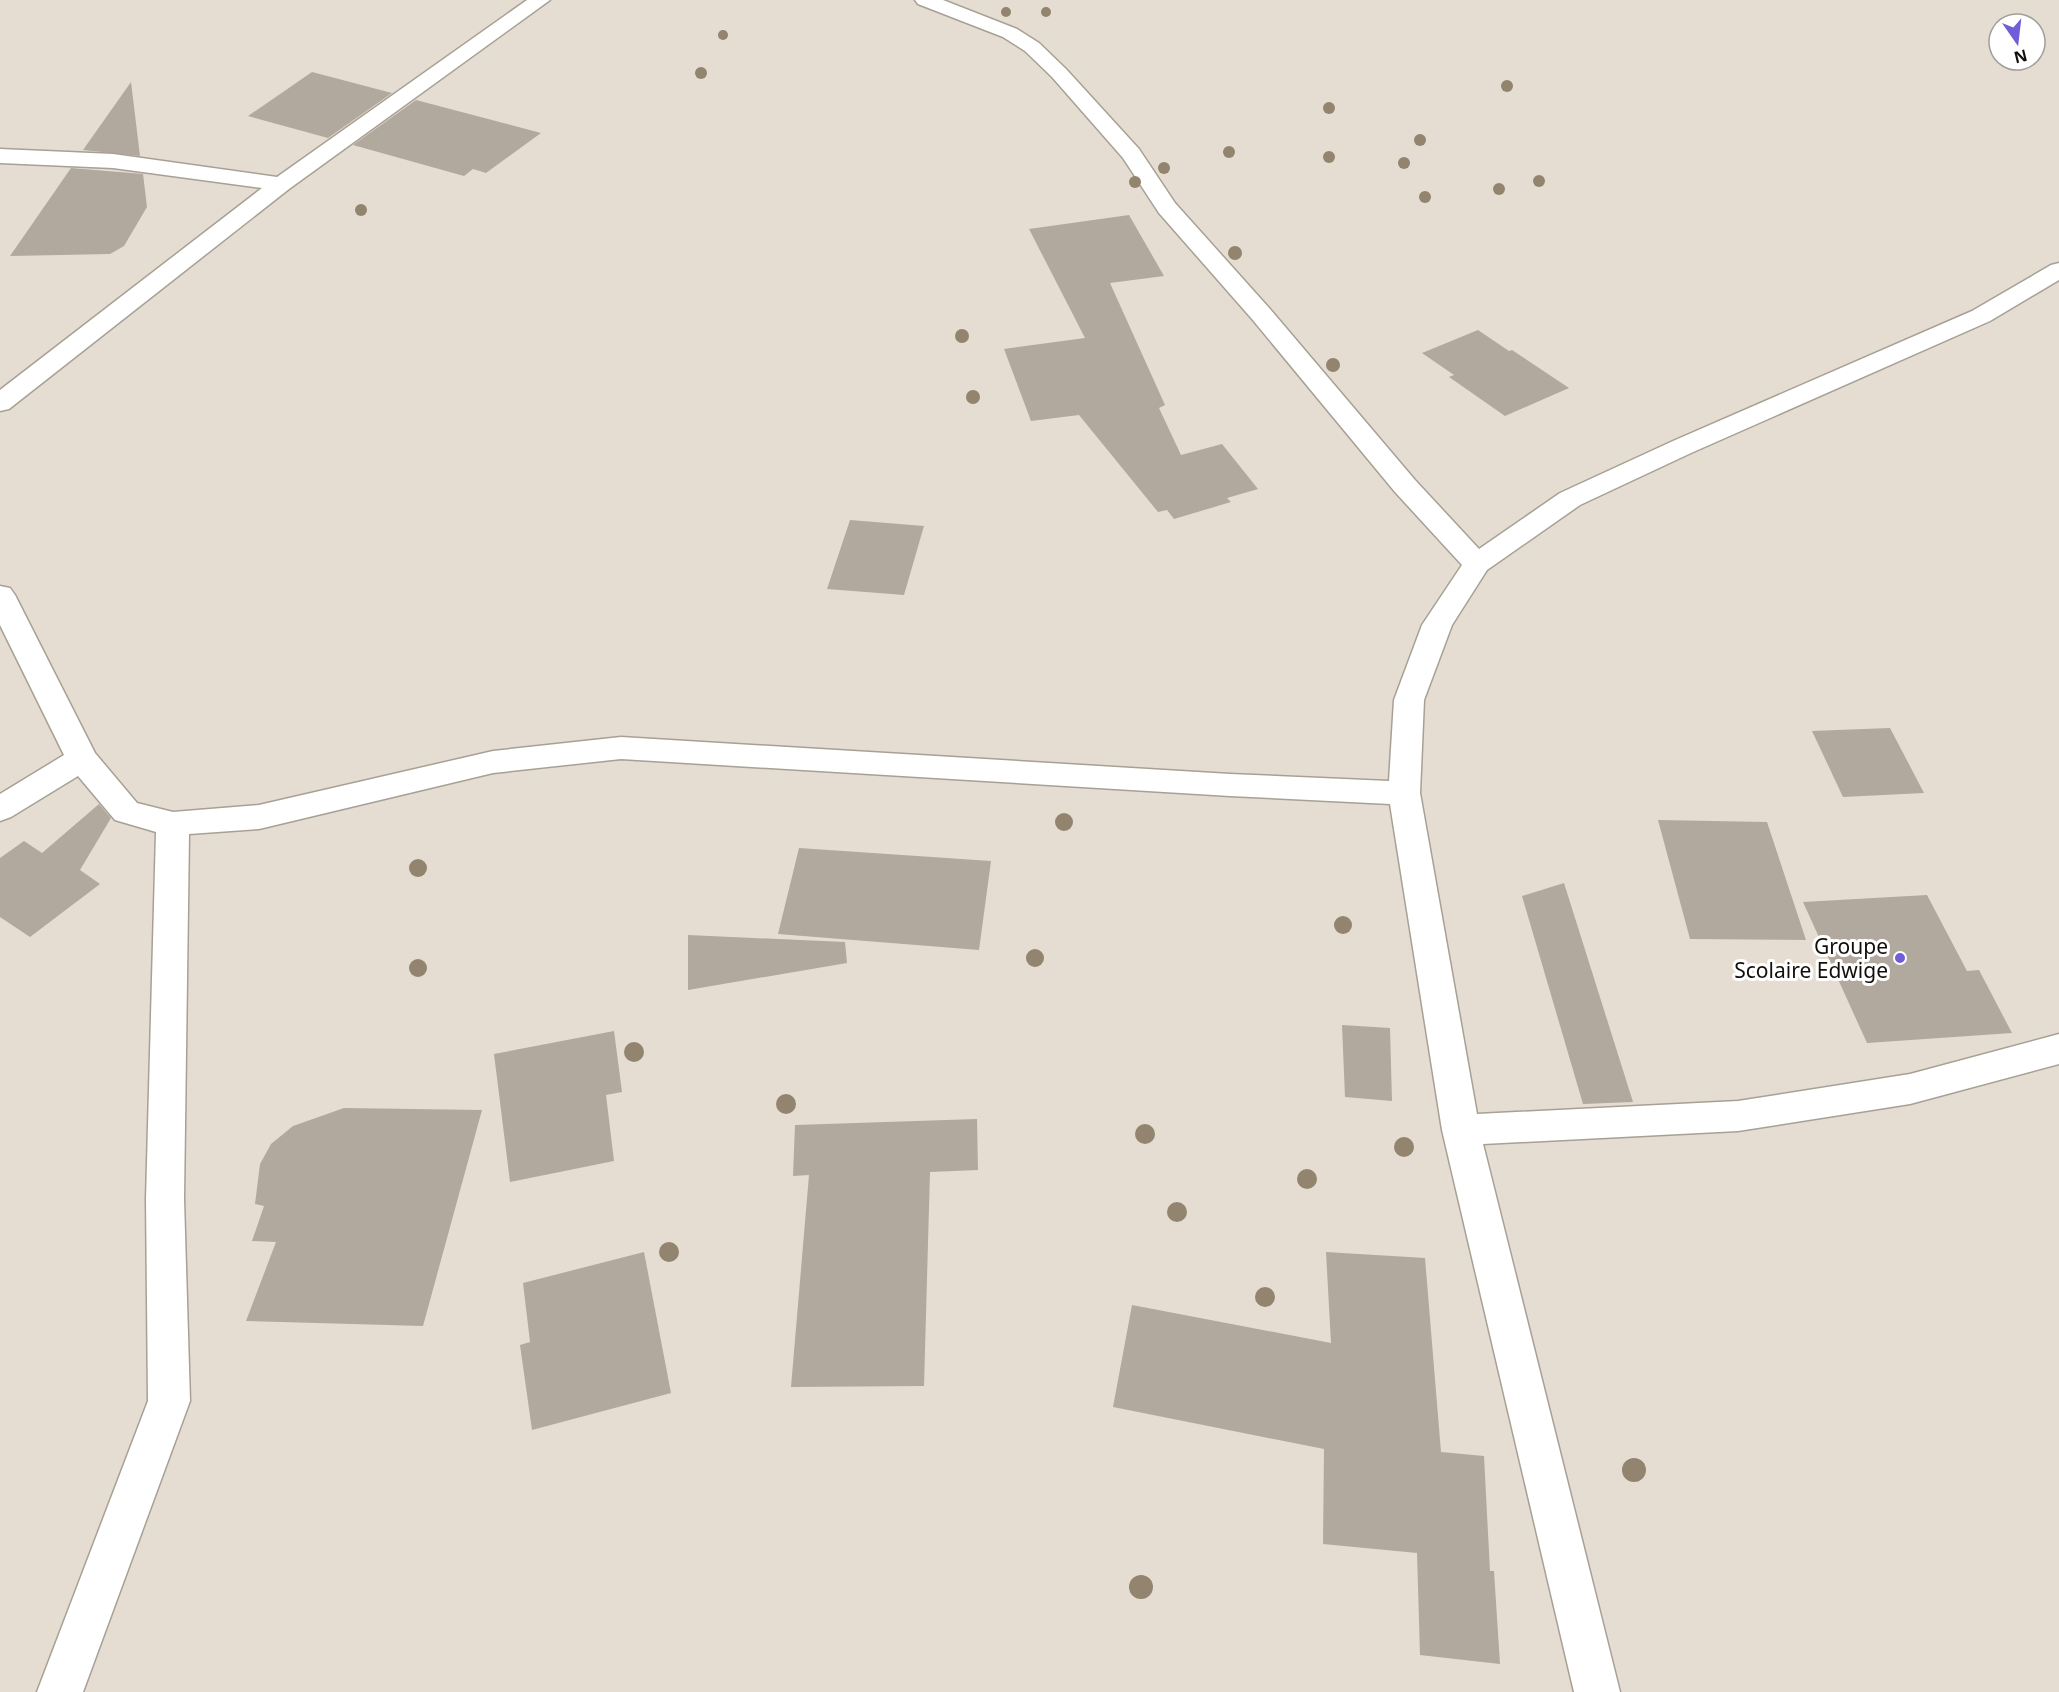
<svg xmlns="http://www.w3.org/2000/svg" width="2059" height="1692" font-family="'Noto Sans',sans-serif">
<style>
.building{fill:#b1a99d}
.lines{fill:none;stroke-linecap:round;stroke-linejoin:round}
.minor-casing{stroke:#a7a094;stroke-width:3}
.minor{fill:#fff;fill-rule:evenodd}
.tree{fill:#92846e}
.poi-dot{fill:#6f5ed8;stroke:#fff;stroke-width:2}
.labels{text-anchor:middle;dominant-baseline:central;stroke-width:6;stroke-linejoin:round;paint-order:stroke}
.poi-label{font-size:21px;fill:#120f0b;stroke:#fff;text-anchor:end}
</style>
<rect width="100%" height="100%" fill="#e5ddd1"/>
<g class="building">
<polygon points="312,72 392,93 328,138 248,116"/>
<polygon points="131,82 140,156 83,150"/>
<polygon points="416,100 541,133 486,173 473,169 464,176 353,145"/>
<polygon points="71,168 143,174 147,207 124,246 110,254 10,256"/>
<polygon points="1129,215 1164,276 1110,283 1165,405 1159,408 1181,455 1222,444 1258,489 1227,498 1231,502 1174,519 1167,510 1158,512 1079,415 1031,421 1004,349 1085,338 1029,229"/>
<polygon points="1478,330 1509,351 1512,350 1569,388 1505,416 1449,377 1454,375 1422,353"/>
<polygon points="850,520 924,526 904,595 827,589"/>
<polygon points="1890,728 1924,793 1843,797 1812,731"/>
<polygon points="99,804 111,818 80,870 100,884 30,937 0,917 0,858 24,841 42,853"/>
<polygon points="1658,820 1767,822 1806,940 1690,939"/>
<polygon points="799,848 991,861 979,950 778,934"/>
<polygon points="1564,883 1633,1102 1583,1104 1522,896"/>
<polygon points="1927,895 1967,971 1979,970 2012,1033 1867,1043 1803,902"/>
<polygon points="688,935 845,942 847,963 688,990"/>
<polygon points="1342,1025 1390,1028 1392,1101 1345,1097"/>
<polygon points="614,1031 622,1092 606,1095 614,1161 510,1182 494,1054"/>
<polygon points="344,1108 482,1110 423,1326 246,1321 276,1242 252,1241 264,1206 255,1204 260,1164 271,1144 293,1126"/>
<polygon points="977,1119 978,1170 930,1172 924,1386 791,1387 809,1175 793,1176 795,1125"/>
<polygon points="644,1252 671,1393 532,1430 520,1345 530,1342 523,1283"/>
<polygon points="1326,1252 1425,1258 1441,1452 1484,1456 1490,1571 1494,1571 1500,1664 1420,1655 1417,1553 1323,1544 1324,1449 1113,1407 1132,1305 1331,1343"/>
</g>
<g class="lines">
<g class="minor-casing">
<g id="minor">
<polygon points="527,0 550,0 289,189 9,409 0,411 0,390 262,188 113,168 0,163 0,149 113,154 277,177"/>
<polygon points="915,0 943,0 1017,29 1039,43 1066,69 1139,149 1175,203 1270,309 1415,480 1479,549 1560,493 1673,441 1972,311 2051,265 2059,263 2059,280 1990,321 1691,453 1580,505 1487,570 1452,625 1424,700 1420,793 1477,1114 1738,1101 1910,1074 2059,1034 2059,1064 1910,1104 1738,1131 1483,1144 1620,1692 1574,1692 1442,1130 1390,804 1230,796 621,759 493,773 259,829 189,834 184,1199 190,1401 83,1692 37,1692 148,1401 146,1199 156,832 115,820 78,776 11,817 0,821 0,794 64,755 0,625 0,586 10,588 15,595 95,753 137,803 173,812 259,805 493,751 621,737 1230,774 1389,781 1394,700 1422,625 1462,565 1395,492 1252,319 1159,213 1123,158 1052,77 1025,51 1003,37 918,4"/>
</g>
</g>
<use href="#minor" class="minor"/>
</g>
<g class="tree">
<circle cx="1006" cy="12" r="5"/>
<circle cx="1046" cy="12" r="5"/>
<circle cx="723" cy="35" r="5"/>
<circle cx="701" cy="73" r="6"/>
<circle cx="1507" cy="86" r="6"/>
<circle cx="1329" cy="108" r="6"/>
<circle cx="1420" cy="140" r="6"/>
<circle cx="1229" cy="152" r="6"/>
<circle cx="1329" cy="157" r="6"/>
<circle cx="1404" cy="163" r="6"/>
<circle cx="1164" cy="168" r="6"/>
<circle cx="1539" cy="181" r="6"/>
<circle cx="1135" cy="182" r="6"/>
<circle cx="1499" cy="189" r="6"/>
<circle cx="1425" cy="197" r="6"/>
<circle cx="361" cy="210" r="6"/>
<circle cx="1235" cy="253" r="7"/>
<circle cx="962" cy="336" r="7"/>
<circle cx="1333" cy="365" r="7"/>
<circle cx="973" cy="397" r="7"/>
<circle cx="1064" cy="822" r="9"/>
<circle cx="418" cy="868" r="9"/>
<circle cx="1343" cy="925" r="9"/>
<circle cx="1035" cy="958" r="9"/>
<circle cx="418" cy="968" r="9"/>
<circle cx="634" cy="1052" r="10"/>
<circle cx="786" cy="1104" r="10"/>
<circle cx="1145" cy="1134" r="10"/>
<circle cx="1404" cy="1147" r="10"/>
<circle cx="1307" cy="1179" r="10"/>
<circle cx="1177" cy="1212" r="10"/>
<circle cx="669" cy="1252" r="10"/>
<circle cx="1265" cy="1297" r="10"/>
<circle cx="1634" cy="1470" r="12"/>
<circle cx="1141" cy="1587" r="12"/>
</g>
<circle class="poi-dot" cx="1900" cy="958" r="6"/>
<g class="labels">
<g class="poi-label">
<text x="1888" y="946">Groupe<tspan x="1888" dy="24">Scolaire Edwige</tspan></text>
</g>
</g>
<g transform="translate(2017 42) rotate(166)"><circle r="28" fill="#ffffff" stroke="#a09f9d" stroke-width="1.5"/>
<path d="M0-4.5L10 22L0 15L-10 22Z" fill="#6f5ed8"/>
<text y="-9" font-size="16" font-weight="bold" text-anchor="middle" fill="#120f0b">N</text>
</g>
</svg>
